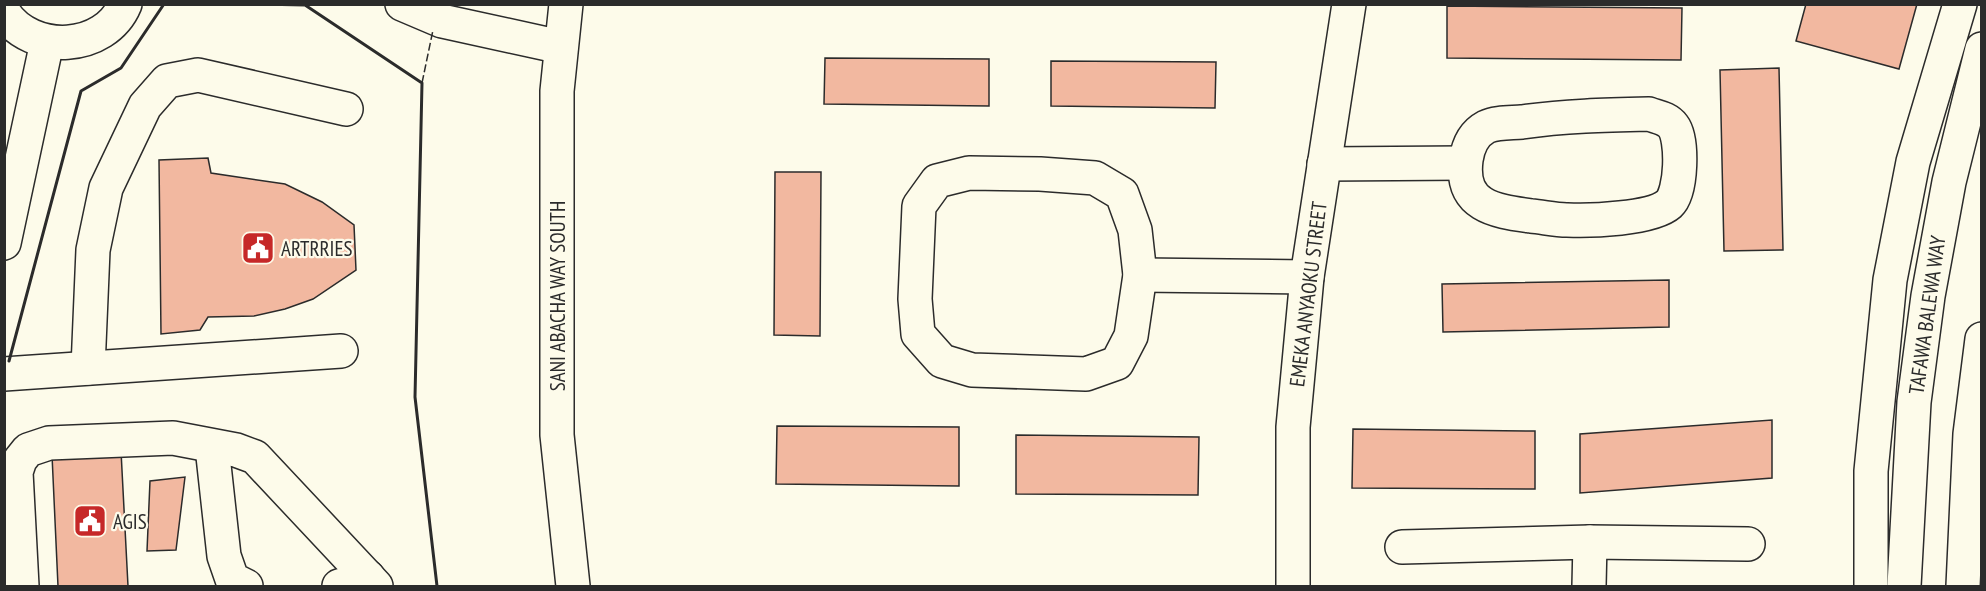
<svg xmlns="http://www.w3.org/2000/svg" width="1986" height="591" font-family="'PT Sans Narrow',sans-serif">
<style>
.building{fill:#f2b8a0;stroke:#2b2b2b;stroke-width:1.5}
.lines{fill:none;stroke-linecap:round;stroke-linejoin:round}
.minor-casing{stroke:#2b2b2b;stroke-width:36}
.major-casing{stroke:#2b2b2b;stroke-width:36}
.highway-casing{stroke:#2b2b2b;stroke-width:36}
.minor{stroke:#fdfbea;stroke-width:33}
.major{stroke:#fdfbea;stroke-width:33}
.highway{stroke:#fdfbea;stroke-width:33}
.fence{stroke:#2b2b2b;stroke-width:1.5;stroke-dasharray:8 3;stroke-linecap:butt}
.wall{stroke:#2b2b2b;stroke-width:3}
.labels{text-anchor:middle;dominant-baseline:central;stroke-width:4.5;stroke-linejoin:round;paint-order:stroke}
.poi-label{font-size:21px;fill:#2b2b2b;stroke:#fdfbea;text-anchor:start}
.street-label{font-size:21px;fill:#2b2b2b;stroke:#fdfbea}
</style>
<rect width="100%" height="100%" fill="#fdfbea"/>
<g class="building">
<polygon points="1806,4 1917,4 1899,69 1796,41"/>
<polygon points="1447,6 1682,8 1681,60 1447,58"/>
<polygon points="825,58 989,59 989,106 824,104"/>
<polygon points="1051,61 1216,62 1215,108 1051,106"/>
<polygon points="1779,68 1783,250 1724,251 1720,70"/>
<polygon points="208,158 211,173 285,184 322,202 354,225 356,270 313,299 285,309 254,316 208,317 200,330 161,334 159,160"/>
<polygon points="775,172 821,172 820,336 774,335"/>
<polygon points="1669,280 1669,327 1443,332 1442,284"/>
<polygon points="1772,420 1772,478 1580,493 1580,434"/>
<polygon points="777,426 959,427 959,486 776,484"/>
<polygon points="1353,429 1535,431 1535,489 1352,488"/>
<polygon points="1016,435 1199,437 1198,495 1016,494"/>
<polygon points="121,451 128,586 58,586 52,455"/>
<polygon points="185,477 176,550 147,551 150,481"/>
</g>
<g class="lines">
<g class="minor-casing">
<g id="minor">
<polyline points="402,4 442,21 561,47"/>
<path d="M4,13c28,42 101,39 121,-9"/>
<path d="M1649,114c8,3 18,4 24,12 10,13 9,66 -4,78 -17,15 -79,17 -102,16 -12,0 -24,-3 -36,-4 -35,-5 -71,-9 -65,-56 2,-14 7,-26 20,-33 10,-5 25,-4 36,-5 42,-6 84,-7 127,-8z"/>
<polyline points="1324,164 1465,163"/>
<polygon points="969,173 1040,174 1095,178 1122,194 1135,230 1140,275 1131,336 1117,363 1086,374 972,370 942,361 918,334 915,299 919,206 937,181"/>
<polyline points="4,243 47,42"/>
<polyline points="1140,275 1307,277"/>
<polyline points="88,368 93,250 106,188 145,106 167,81 198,75 346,109"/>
<polyline points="4,374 341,351"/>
<polyline points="212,447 224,556 232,579 246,586"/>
<polyline points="1402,547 1590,542 1748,544"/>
<polyline points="22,586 16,472 20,460 28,450 49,443 173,438 236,450 255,457 376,586"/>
<polyline points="339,586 368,577"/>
<polyline points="1293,586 1293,427 1307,277 1349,4"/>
<polyline points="1589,586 1590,542"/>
<polyline points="1871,586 1871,471 1890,280 1913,162 1960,4"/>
</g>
</g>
<g class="major-casing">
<g id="major">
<polyline points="1904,586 1914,402 1928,296 1949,182 1982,49"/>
<polyline points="1963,586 1970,434 1982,339"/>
</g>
</g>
<g class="highway-casing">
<polyline id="highway" points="566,4 557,91 557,435 573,586"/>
</g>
<use href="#minor" class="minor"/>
<use href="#major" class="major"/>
<use href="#highway" class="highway"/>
<polyline class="fence" points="422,83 433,30"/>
<g class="wall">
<polyline points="258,4 305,5 422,83 415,397 437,586"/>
<polyline points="9,361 81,91 121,68 164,4"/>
</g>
</g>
<defs>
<g id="civic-square" transform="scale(1.725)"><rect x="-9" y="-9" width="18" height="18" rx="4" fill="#c62828" stroke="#fdfbea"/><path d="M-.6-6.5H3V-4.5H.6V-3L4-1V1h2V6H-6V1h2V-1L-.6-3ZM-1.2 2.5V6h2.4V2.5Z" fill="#fff"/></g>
</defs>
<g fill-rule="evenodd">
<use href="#civic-square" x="258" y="248"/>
<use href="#civic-square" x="90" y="521"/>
</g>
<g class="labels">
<g class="poi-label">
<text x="281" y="248">ARTRRIES</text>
<text x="113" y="521">AGIS</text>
</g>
<g class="street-label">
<text transform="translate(1308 294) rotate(-83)">EMEKA ANYAOKU STREET</text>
<text transform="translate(557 296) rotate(-90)">SANI ABACHA WAY SOUTH</text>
<text transform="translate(1927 315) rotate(-82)">TAFAWA BALEWA WAY</text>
</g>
</g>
<rect width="1986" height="591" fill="none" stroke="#2b2b2b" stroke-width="12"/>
</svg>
